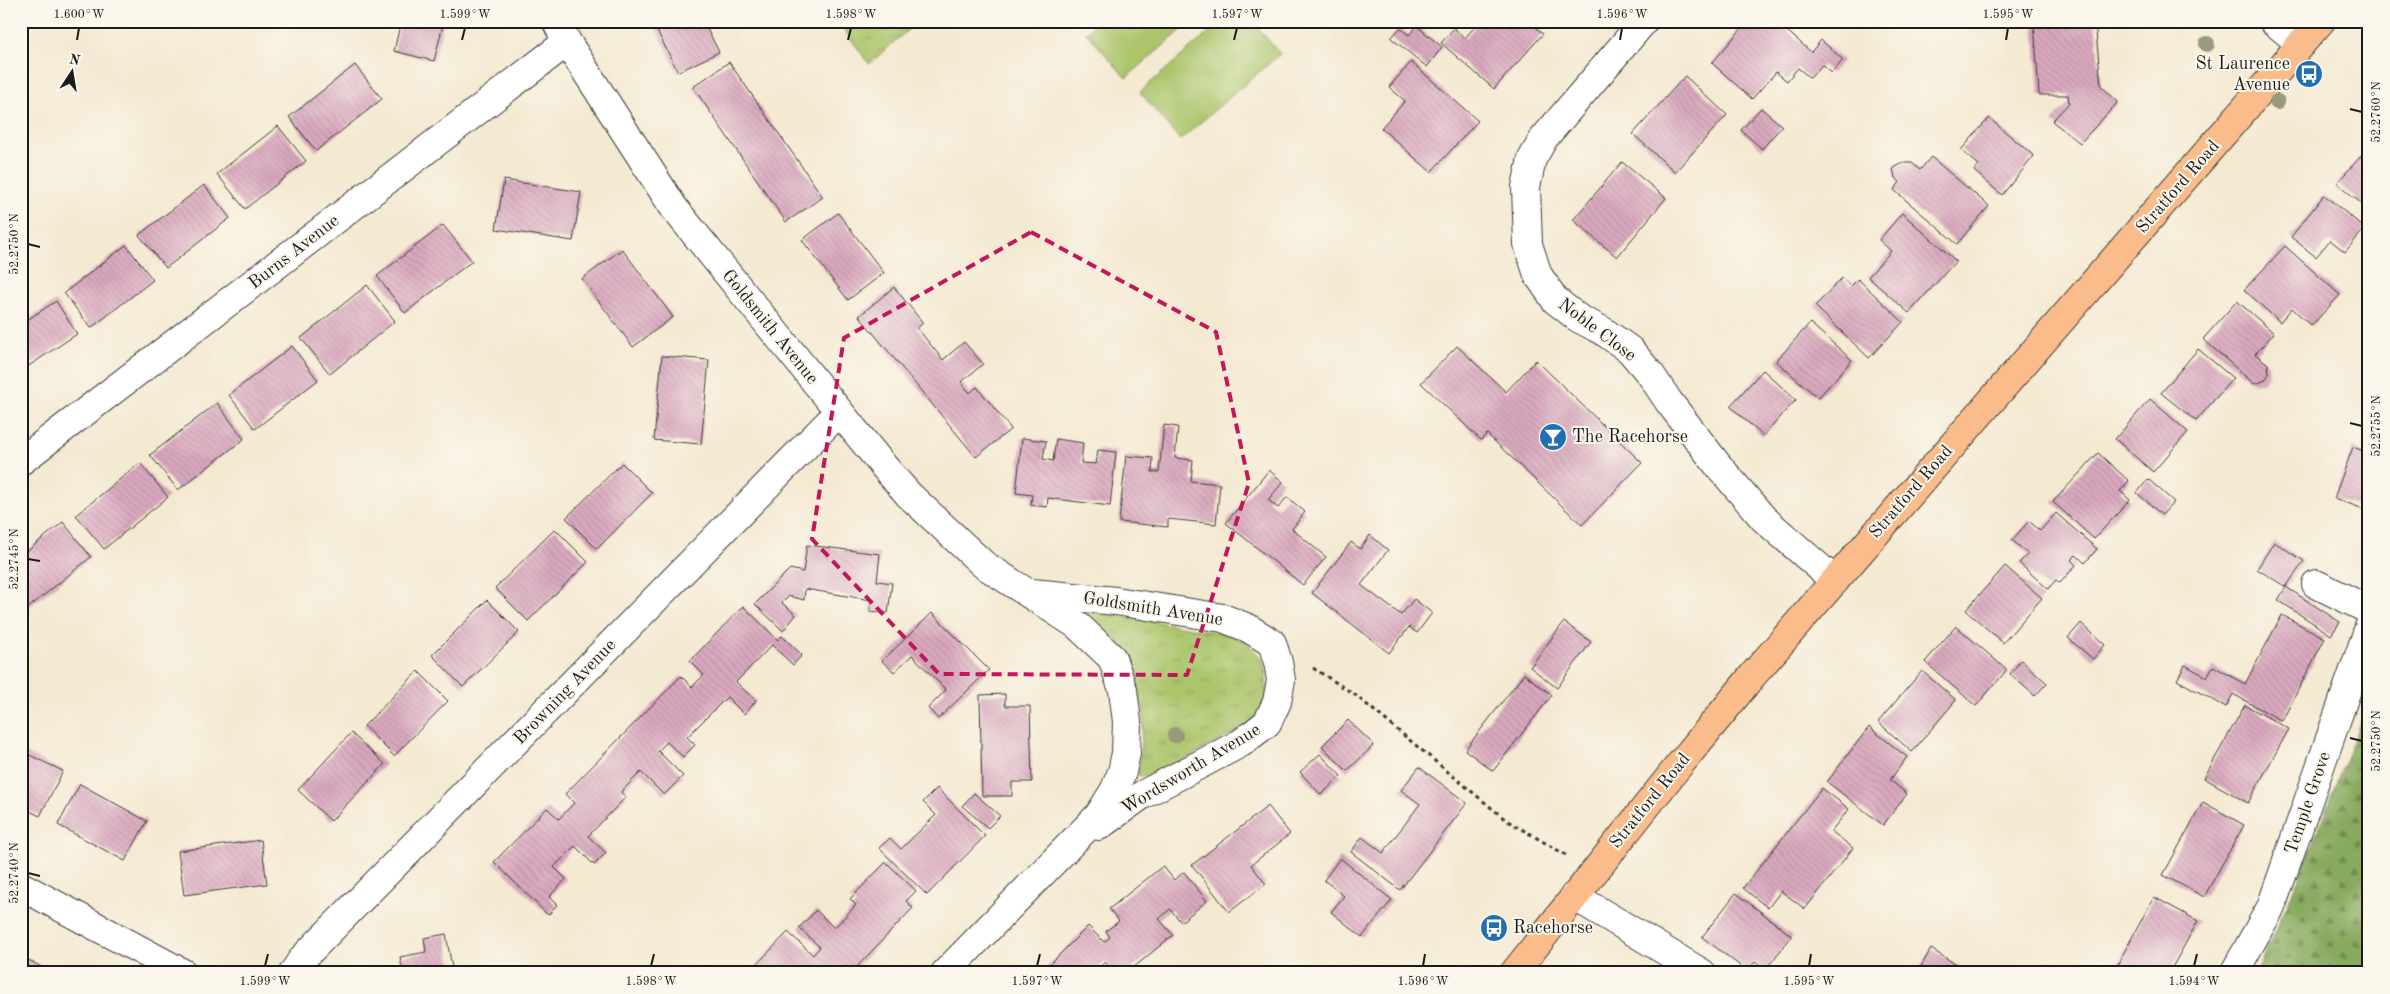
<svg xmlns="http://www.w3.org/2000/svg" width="2390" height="994" font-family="'Old Standard TT',serif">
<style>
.grass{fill:url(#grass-tufts);stroke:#647043}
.forest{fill:url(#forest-firs);stroke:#52633d}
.park{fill:url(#park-crowns);stroke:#647043}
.garden{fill:#abc56a;stroke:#647043}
.building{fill:url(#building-back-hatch)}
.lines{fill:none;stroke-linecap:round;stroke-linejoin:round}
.street-casing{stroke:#3c3b37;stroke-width:30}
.primary-casing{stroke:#3c3b37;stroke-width:30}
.path{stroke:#3c3b37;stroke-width:3;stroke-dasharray:4 4;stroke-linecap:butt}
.street{stroke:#fff;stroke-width:28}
.primary{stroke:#fabc8b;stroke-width:28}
.tree{fill:#99997c}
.marked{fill:none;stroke:#c2185b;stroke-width:4;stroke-dasharray:10 6;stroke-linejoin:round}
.ticks{fill:none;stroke:#1c1c1c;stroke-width:2}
.labels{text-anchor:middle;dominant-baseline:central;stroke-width:4;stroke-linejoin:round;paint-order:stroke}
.poi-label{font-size:18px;fill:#1c1c1c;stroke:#fbf7ec;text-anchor:start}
.street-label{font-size:18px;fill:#1c1c1c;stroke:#fbf7ec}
.neatline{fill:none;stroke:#1c1c1c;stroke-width:2}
.ticks-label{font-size:12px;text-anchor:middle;fill:#1c1c1c}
</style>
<defs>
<pattern id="grass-tufts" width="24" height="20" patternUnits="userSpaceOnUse" patternTransform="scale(1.25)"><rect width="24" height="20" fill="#abc56a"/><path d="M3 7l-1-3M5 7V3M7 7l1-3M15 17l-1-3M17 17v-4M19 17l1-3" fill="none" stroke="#93a95b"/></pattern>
<pattern id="forest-firs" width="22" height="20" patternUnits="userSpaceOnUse" patternTransform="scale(1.25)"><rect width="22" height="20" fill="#88aa5e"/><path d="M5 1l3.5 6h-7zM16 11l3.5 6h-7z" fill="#6e8a4d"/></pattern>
<pattern id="park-crowns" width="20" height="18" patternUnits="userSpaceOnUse" patternTransform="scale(1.25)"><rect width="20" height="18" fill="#abc56a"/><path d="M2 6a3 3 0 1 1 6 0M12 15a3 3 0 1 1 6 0" fill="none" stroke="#93a95b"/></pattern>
<pattern id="building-back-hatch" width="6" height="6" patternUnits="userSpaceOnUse" patternTransform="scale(1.25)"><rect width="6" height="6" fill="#d9a8be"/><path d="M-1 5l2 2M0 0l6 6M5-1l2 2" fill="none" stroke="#ba90a3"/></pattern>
</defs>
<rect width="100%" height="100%" fill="#fbf7ec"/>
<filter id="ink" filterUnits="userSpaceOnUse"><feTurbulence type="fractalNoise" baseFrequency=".02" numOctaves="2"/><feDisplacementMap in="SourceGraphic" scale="10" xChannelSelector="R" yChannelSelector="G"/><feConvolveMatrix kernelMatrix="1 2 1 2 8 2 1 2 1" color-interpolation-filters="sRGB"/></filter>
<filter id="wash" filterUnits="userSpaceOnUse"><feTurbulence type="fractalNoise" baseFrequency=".0096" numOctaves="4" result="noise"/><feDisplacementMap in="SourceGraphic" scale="20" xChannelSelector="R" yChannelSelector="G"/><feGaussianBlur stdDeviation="1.12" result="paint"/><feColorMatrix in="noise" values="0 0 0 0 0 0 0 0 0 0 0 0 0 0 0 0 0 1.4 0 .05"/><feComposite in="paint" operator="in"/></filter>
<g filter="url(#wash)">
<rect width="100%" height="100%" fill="#f4e9d1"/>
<polygon class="grass" points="1089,610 1231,635 1245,641 1263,660 1266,677 1266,700 1251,724 1150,778 1138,775 1144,714 1133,670 1119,642 1094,619"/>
<polygon class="forest" points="2369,700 2369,973 2256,973 2300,876"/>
<polygon class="park" points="838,21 918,21 869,64"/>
<g class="garden">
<polygon points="1098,21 1192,21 1126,78 1086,32"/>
<polygon points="1222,21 1252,21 1280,54 1180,140 1140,92"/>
</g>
<g id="blocks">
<g class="building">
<polygon points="401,21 444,21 434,61 394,51"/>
<polygon points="652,21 703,21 719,52 678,72"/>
<polygon points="1480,21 1529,21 1543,34 1494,89 1441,43 1454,28 1465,38"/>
<polygon points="1748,21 1776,21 1811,52 1821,40 1843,60 1832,73 1822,65 1810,78 1798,68 1787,81 1776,72 1752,99 1712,63"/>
<polygon points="2034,21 2095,21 2101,86 2118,102 2080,143 2052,121 2069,103 2068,95 2039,95"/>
<polygon points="1417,26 1442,47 1427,67 1391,38 1400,28 1409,35"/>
<polygon points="729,62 823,197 786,222 693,87"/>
<polygon points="1411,62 1478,121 1431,172 1381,128 1405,101 1389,87"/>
<polygon points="355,65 382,99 316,151 289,117"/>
<polygon points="1685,76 1727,115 1675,172 1633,134"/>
<polygon points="1761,108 1782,126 1762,149 1741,130"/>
<polygon points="1989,118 2034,156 2002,195 1974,171 1979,165 1961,150"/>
<polygon points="278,126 306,161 245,209 217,174"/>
<polygon points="2369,147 2369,210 2337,183"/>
<polygon points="1931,157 1989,206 1957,244 1894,190 1900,182 1895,178 1893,168 1902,163 1912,163 1920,170"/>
<polygon points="1622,162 1666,198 1617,257 1573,220"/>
<polygon points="504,180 581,192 573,241 496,229"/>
<polygon points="204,185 230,218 166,268 139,235"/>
<polygon points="2324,195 2365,228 2345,252 2330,240 2316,257 2291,237"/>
<polygon points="838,213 884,273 848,300 802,240"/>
<polygon points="1902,213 1956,261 1909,313 1868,277 1891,251 1879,240"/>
<polygon points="443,225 472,261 405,313 377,276"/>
<polygon points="126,245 153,280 91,328 64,293"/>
<polygon points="2285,246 2340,295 2311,326 2292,308 2280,322 2244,290"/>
<polygon points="622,249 673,317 633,347 582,279"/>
<polygon points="1842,278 1851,286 1858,279 1903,322 1869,358 1815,306"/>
<polygon points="367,285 395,321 330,374 301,338"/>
<polygon points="894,287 923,323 917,328 943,360 964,342 983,364 961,382 970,393 977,387 1011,429 976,457 859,316"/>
<polygon points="56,301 77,334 21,371 21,324"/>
<polygon points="2237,301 2274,333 2255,354 2268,364 2269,374 2264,381 2254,384 2203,339"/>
<polygon points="1810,323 1852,360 1818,398 1776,361"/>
<polygon points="292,346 318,380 255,429 229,395"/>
<polygon points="1457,346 1506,392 1536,360 1642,463 1582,525 1487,434 1481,440 1421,383"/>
<polygon points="2198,349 2233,378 2196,421 2161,393"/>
<polygon points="662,356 709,360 701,444 654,440"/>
<polygon points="1763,370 1796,400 1763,436 1730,406"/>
<polygon points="2150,399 2188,432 2153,472 2115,439"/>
<polygon points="217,403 244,439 178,490 150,455"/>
<polygon points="1164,425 1178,427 1175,458 1193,460 1191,481 1220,484 1216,524 1168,519 1168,527 1119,522 1126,456 1153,458 1152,472 1159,472"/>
<polygon points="1022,438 1046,441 1043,459 1053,461 1056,439 1083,443 1081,463 1096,464 1098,450 1116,452 1110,506 1048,498 1047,507 1031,505 1032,495 1016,493"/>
<polygon points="2353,447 2369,453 2369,511 2334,498"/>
<polygon points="2098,453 2129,481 2120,491 2130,500 2094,539 2053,502"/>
<polygon points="140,463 168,497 104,549 76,515"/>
<polygon points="622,463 652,493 597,549 566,518"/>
<polygon points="1269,470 1283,482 1268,500 1278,508 1287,497 1305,512 1292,529 1326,557 1303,585 1226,523"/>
<polygon points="2148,479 2174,502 2162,515 2137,493"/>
<polygon points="2056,513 2097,549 2085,563 2076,555 2071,560 2076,565 2060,583 2056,580 2048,589 2019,563 2028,554 2012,540 2029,521 2040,531"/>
<polygon points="63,522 91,557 28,608 21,599 21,556"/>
<polygon points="555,529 588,562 528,621 495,588"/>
<polygon points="1370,535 1388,550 1361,585 1401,615 1414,599 1432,613 1417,633 1409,627 1389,653 1312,593 1351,542 1360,549"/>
<polygon points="2274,542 2304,561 2286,587 2340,622 2331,635 2278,600 2286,587 2257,569"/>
<polygon points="807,545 880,554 877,581 892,583 888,613 870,611 871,600 805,589 804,600 789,596 782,603 796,615 783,631 755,604 790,569 803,572"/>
<polygon points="2005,566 2042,598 2003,643 1966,610"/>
<polygon points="487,600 519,632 463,687 432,655"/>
<polygon points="743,606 778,640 782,636 802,655 793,665 772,645 736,682 756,701 744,714 727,697 687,737 695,745 683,757 667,742 658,751 683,776 664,795 641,772 621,792 626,797 588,836 606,853 594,865 575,846 554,867 566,879 549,897 557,905 548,915 494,862 547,808 559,819 574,803 565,794 681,676 692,687 704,675 690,661"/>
<polygon points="932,613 989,670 938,719 928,708 946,690 912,655 894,672 882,661"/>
<polygon points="2282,615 2325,638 2282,721 2233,694 2226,707 2177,680 2185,665 2207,677 2213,666 2245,684"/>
<polygon points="1564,622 1591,642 1557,688 1530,667"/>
<polygon points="2081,623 2105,645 2093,659 2068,638"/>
<polygon points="1956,626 2007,670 1976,706 1925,662"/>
<polygon points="2021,660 2047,683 2035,696 2010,674"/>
<polygon points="418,671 448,701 394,756 364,726"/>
<polygon points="1922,671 1956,700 1912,752 1878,722"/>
<polygon points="1524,674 1552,695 1493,771 1465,750"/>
<polygon points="1005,694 1005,706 1030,706 1032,782 1012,782 1012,796 982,796 980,695"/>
<polygon points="2245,705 2289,729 2248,803 2204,778"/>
<polygon points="1348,720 1374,745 1347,771 1322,746"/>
<polygon points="1869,727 1907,757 1890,780 1907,794 1883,825 1827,782"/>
<polygon points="351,733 385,764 331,821 298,790"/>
<polygon points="21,751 63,771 40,816 21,807"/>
<polygon points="1320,754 1341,776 1321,795 1300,772"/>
<polygon points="1419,767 1467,803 1400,890 1351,852 1362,837 1383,853 1420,804 1401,790"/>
<polygon points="80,784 147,821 125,861 58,825"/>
<polygon points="937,788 985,836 927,895 879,848 890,838 901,849 936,815 923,802"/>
<polygon points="1822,788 1849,809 1831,831 1853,848 1805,909 1781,891 1768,908 1743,888"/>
<polygon points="974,793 1000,816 988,828 962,806"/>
<polygon points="2203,802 2244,825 2204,897 2163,875"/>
<polygon points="1268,806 1290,834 1251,865 1266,884 1229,912 1192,865"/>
<polygon points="261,840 267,884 184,895 178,851"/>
<polygon points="1340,858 1392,900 1362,937 1331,912 1344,896 1324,880"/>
<polygon points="886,862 916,891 906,901 913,908 851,973 766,973 757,964 788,932 813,955 820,947 799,928 816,910 834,928 856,905 850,899"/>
<polygon points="1163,866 1174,880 1184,872 1207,901 1181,922 1170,909 1159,919 1173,935 1127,973 1116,973 1105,962 1094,973 1041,973 1088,926 1104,942 1110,937 1106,931 1119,921 1109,909"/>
<polygon points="1736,893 1792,936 1765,970 1755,962 1747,971 1702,937"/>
<polygon points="2154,897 2198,921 2169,973 2127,973 2116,967"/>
<polygon points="446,934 453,973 403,973 400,957 426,952 424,938"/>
<polygon points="1931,949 1970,973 1917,973"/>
<polygon points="21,956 47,970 46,973 21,973"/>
</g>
</g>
</g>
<g filter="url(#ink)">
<use href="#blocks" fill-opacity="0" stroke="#3c3b37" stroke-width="1"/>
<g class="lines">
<g class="street-casing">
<g id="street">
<polyline points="556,21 567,42 674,208 886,469 909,495 983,564 1077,625 1112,658 1123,690 1127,722 1126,753 1122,772 1114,791 1099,815 945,973"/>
<polyline points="1644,21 1544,138 1532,159 1526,187 1528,244 1538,275 1555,300 1578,318 1603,331 1630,350 1651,375 1669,402 1717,464 1764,519 1835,581"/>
<polyline points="2273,21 2301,44"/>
<polyline points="21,461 567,42"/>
<polyline points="2316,584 2369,610"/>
<polyline points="1032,593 1116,601 1223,618 1248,628 1272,643 1278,662 1281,680 1277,702 1267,723 1241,743 1142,795 1099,826"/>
<polyline points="21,886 183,973"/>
<polyline points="1574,896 1702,973"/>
<polyline points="293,973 303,958 838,413"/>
<polyline points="2234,973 2271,907 2369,627"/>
</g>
</g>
<g class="primary-casing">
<polyline id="primary" points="1514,973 1672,774 1753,675 2321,21"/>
</g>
<polyline class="path" points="1313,668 1354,694 1506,820 1566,855"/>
<use href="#street" class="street"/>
<use href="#primary" class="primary"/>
</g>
<g class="tree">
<circle cx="2207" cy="44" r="8"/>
<circle cx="2277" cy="102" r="8"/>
<circle cx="1175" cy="735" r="8"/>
</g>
</g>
<path class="marked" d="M1031,232l185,100 33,151 -62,192 -248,-1 -127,-135 32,-201z"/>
<path class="ticks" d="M77,40l2,-12M462,40l3,-12M848,40l3,-12M1234,40l3,-12M1620,40l2,-12M2006,40l2,-12M2350,109l12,3M28,244l12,3M2350,423l12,3M28,559l12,2M2350,738l12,3M28,873l12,3M265,966l3,-12M651,966l3,-12M1037,966l3,-12M1423,966l2,-12M1809,966l2,-12M2194,966l3,-12"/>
<defs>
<g id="bus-disc" transform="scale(1.4375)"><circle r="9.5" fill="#1f6fb2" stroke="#fbf7ec"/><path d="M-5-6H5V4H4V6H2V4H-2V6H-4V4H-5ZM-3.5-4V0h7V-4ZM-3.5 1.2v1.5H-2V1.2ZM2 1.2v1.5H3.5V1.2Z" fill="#fff"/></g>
<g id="bar-disc" transform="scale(1.4375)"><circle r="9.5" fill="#1f6fb2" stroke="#fbf7ec"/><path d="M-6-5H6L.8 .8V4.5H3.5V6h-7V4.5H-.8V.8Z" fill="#fff"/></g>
</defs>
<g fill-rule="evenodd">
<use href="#bus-disc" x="2309" y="74"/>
<use href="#bar-disc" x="1553" y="437"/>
<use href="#bus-disc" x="1494" y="928"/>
</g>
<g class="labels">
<g class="poi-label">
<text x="2290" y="64" text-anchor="end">St Laurence<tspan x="2290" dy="21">Avenue</tspan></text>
<text x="1572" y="437">The Racehorse</text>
<text x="1513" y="928">Racehorse</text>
</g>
<g class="street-label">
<text transform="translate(2178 187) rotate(-49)">Stratford Road</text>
<text transform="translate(294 252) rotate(-38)">Burns Avenue</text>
<text transform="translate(770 327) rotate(51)">Goldsmith Avenue</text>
<text transform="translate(1597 330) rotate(37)">Noble Close</text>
<text transform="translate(1911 492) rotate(-49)">Stratford Road</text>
<text transform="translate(1153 609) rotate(9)">Goldsmith Avenue</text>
<text transform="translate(565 692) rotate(-46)">Browning Avenue</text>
<text transform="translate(1191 769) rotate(-31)">Wordsworth Avenue</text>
<text transform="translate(1650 801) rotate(-51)">Stratford Road</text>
<text transform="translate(2308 803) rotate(-71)">Temple Grove</text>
</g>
</g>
<rect width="2390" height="994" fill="none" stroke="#fbf7ec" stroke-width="55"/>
<g transform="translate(72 72) rotate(12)" stroke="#fbf7ec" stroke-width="4" paint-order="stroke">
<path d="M0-4L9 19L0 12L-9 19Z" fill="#1c1c1c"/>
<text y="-8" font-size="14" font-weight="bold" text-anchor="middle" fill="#1c1c1c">N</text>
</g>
<rect x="28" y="28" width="2334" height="938" class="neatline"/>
<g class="ticks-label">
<text x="79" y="18">1.600°W</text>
<text x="465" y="18">1.599°W</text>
<text x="851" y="18">1.598°W</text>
<text x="1237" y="18">1.597°W</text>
<text x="1622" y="18">1.596°W</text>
<text x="2008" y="18">1.595°W</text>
<text transform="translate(2376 112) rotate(-90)" y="4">52.2760°N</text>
<text transform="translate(14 244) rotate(-90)" y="4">52.2750°N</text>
<text transform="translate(2376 426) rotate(-90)" y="4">52.2755°N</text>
<text transform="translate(14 559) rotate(-90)" y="4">52.2745°N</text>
<text transform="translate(2376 741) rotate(-90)" y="4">52.2750°N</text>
<text transform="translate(14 873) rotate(-90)" y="4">52.2740°N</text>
<text x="265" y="985">1.599°W</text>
<text x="651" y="985">1.598°W</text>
<text x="1037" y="985">1.597°W</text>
<text x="1423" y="985">1.596°W</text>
<text x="1809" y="985">1.595°W</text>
<text x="2194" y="985">1.594°W</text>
</g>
</svg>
